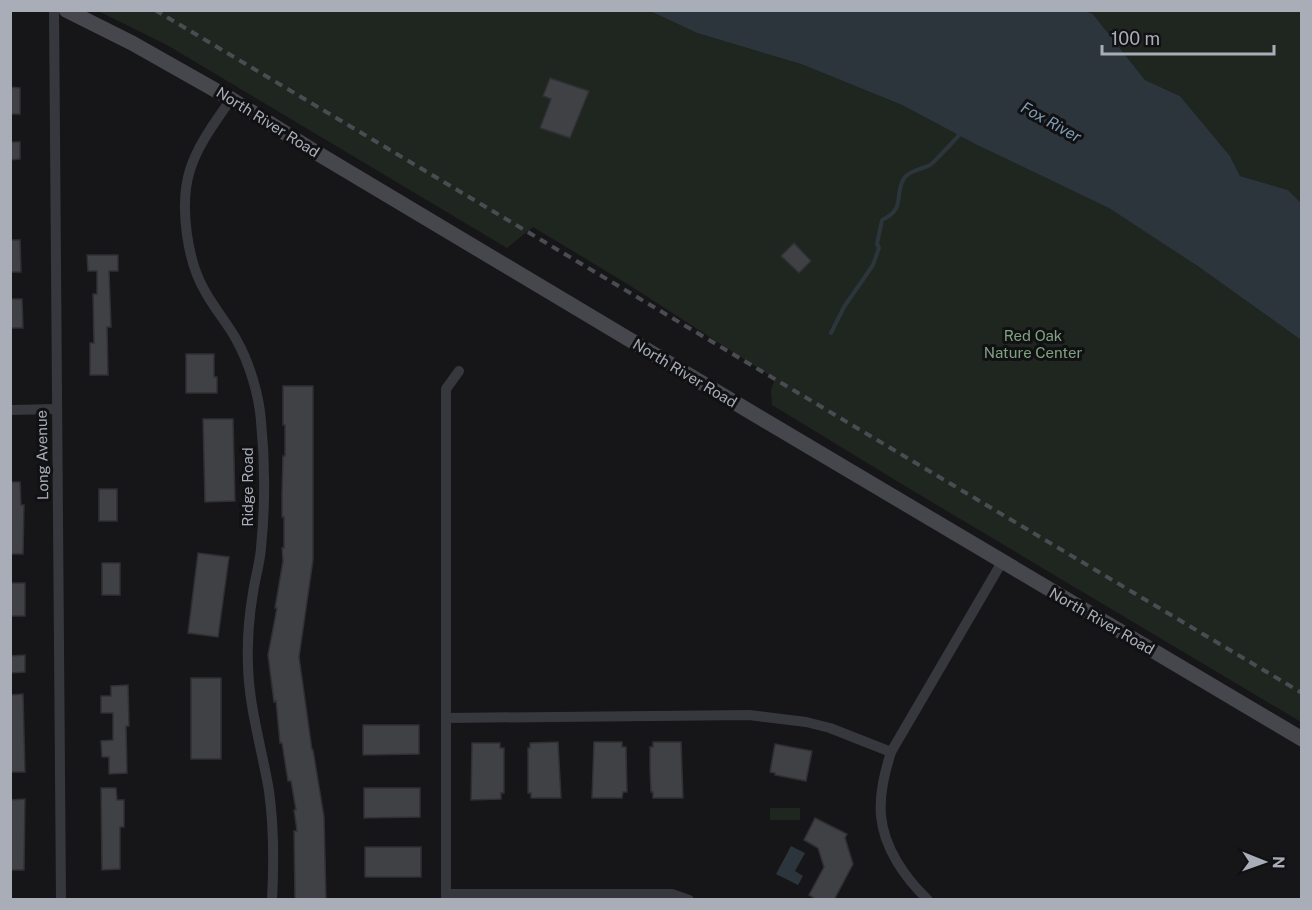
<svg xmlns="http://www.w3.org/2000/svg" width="1312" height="910" font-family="'Public Sans',sans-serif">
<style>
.green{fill:#1e261f}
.water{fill:#2c353c}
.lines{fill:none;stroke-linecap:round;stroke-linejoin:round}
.stream{stroke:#2c353c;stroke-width:4}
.building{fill:#404145;stroke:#303034;stroke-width:1.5}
.minor{stroke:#37383d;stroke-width:10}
.secondary{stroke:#45474d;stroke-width:15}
.rail{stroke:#4a4c52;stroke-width:4;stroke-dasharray:8 6;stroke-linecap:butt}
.labels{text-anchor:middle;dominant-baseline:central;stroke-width:6;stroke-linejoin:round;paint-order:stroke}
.street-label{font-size:15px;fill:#a8adb8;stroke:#111113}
.park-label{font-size:15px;fill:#7fa381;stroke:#111113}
.water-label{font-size:16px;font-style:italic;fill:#7f9bb3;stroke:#111113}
</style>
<rect width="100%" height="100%" fill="#161618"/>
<g class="green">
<polygon points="98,11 650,11 697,33 801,64 902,105 977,145 1110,208 1199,267 1301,340 1301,722 915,492 772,405 771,390 775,379 629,285 533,227 507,248 167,45"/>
<polygon points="1082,11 1301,11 1301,203 1288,190 1240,176 1230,156 1180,96 1145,80 1093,14"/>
<rect x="770" y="808" width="30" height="12"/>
</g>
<g class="water">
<polygon points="1082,10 1093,14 1145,80 1180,96 1230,156 1240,176 1288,190 1301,203 1301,340 1199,267 1109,208 977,145 902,105 801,64 697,33 650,11"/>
<polygon points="791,846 805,853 795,871 803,876 798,885 776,874"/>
</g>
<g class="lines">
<path class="stream" d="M831,333l13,-26 29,-42 6,-17 -2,-4 5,-24c25,-11 11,-27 23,-43 5,-6 17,-8 25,-12 2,-1 28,-28 29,-30"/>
</g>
<g class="building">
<polygon points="550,78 589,91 570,138 540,128 551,99 543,96"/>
<polygon points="10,87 20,88 20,114 10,114"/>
<polygon points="10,142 20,142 20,159 10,160"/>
<polygon points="10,240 20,240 21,272 10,272"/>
<polygon points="794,243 811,261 799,273 781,256"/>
<polygon points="87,255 118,255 118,271 109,271 111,327 107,327 108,375 90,375 90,343 94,343 93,294 97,294 97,271 88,271"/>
<polygon points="10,299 22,299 23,328 10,328"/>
<polygon points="186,354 214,354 214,377 217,377 217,393 186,393"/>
<polygon points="283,386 313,386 313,560 299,657 312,750 313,750 324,817 326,900 295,900 294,831 297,831 294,810 296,810 291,781 288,781 282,743 280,743 276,701 274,702 268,655 277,608 275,608 283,561 282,548 284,548 284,517 282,517 282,494 283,456 285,456 285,425 283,425"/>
<polygon points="203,419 233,419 235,501 205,502"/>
<polygon points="10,482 20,482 21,505 24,505 23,554 10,554"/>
<rect x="99" y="489" width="18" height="32"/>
<polygon points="198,553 229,557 218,637 188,633"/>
<rect x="102" y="563" width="18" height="32"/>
<rect x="10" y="583" width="15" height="33"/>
<polygon points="25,655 25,672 10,673 10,656"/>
<rect x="191" y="678" width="30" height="81"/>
<polygon points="128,685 129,726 126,726 127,773 109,774 109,757 102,757 101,741 113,740 113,713 101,713 101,696 111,696 111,686"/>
<polygon points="23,694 25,772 10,772 10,695"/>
<polygon points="363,725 419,725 419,754 363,755"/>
<polygon points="558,742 561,798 531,798 531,793 528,793 528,748 530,748 530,743"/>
<polygon points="594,742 622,742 622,747 626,747 627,792 623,792 622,798 592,798"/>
<polygon points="653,742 681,742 683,798 653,798 653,792 651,792 650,769 650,747 653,747"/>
<polygon points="472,743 500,743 500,748 504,748 504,793 501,793 501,799 471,800"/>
<polygon points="775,744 812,751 806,781 775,775 775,773 770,772"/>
<polygon points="101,788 116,788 117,800 124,800 124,827 120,827 120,869 102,870"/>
<polygon points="364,788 420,788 420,817 364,818"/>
<polygon points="25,799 24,870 10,870 10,800"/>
<polygon points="815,818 847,834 845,838 853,864 834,900 817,900 809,895 824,867 818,848 804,840"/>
<rect x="365" y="847" width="56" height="30"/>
</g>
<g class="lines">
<g class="minor">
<polyline points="54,10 61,900"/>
<path d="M231,99c-15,22 -33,45 -41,71 -11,35 -3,92 16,123 9,16 21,30 30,46 13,23 23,55 25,82 4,40 4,87 0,127 -1,15 -6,30 -8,45 -4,23 -6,48 -5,72 1,43 14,84 21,126 5,36 5,72 3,109"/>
<polyline points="10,410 56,409"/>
<polyline points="446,718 446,389 459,371"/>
<path d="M891,752c-6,20 -12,42 -10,64 3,32 24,62 47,84"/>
<polyline points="446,894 672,894 689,900"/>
<polyline points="446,900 446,718 749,715 806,722 830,728 891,752 1002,562"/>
</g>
<polyline class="secondary" points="66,10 132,43 231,99 317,153 754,414 1302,739"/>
<polyline class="rail" points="155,10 1302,693"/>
</g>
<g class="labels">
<g class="street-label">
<text transform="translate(268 122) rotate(32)">North River Road</text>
<text transform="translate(685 373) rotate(31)">North River Road</text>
<text transform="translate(42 455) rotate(-91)">Long Avenue</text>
<text transform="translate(247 487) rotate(-90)">Ridge Road</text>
<text transform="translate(1102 621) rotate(30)">North River Road</text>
</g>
<g class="park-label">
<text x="1033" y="335">Red Oak<tspan x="1033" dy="17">Nature Center</tspan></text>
</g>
<g class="water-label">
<text transform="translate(1051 122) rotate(29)">Fox River</text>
</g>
</g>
<rect width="1312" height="910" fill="none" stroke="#a8adb8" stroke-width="24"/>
<g transform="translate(1264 862) rotate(91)" stroke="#111113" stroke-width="4.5" paint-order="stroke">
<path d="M0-4.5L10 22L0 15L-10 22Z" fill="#a8adb8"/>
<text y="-9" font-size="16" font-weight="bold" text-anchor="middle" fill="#a8adb8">N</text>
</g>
<path d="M1102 45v9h172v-9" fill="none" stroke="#a8adb8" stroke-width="3"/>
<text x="1111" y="45" font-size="18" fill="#a8adb8" stroke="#111113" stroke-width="4.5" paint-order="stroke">100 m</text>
</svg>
